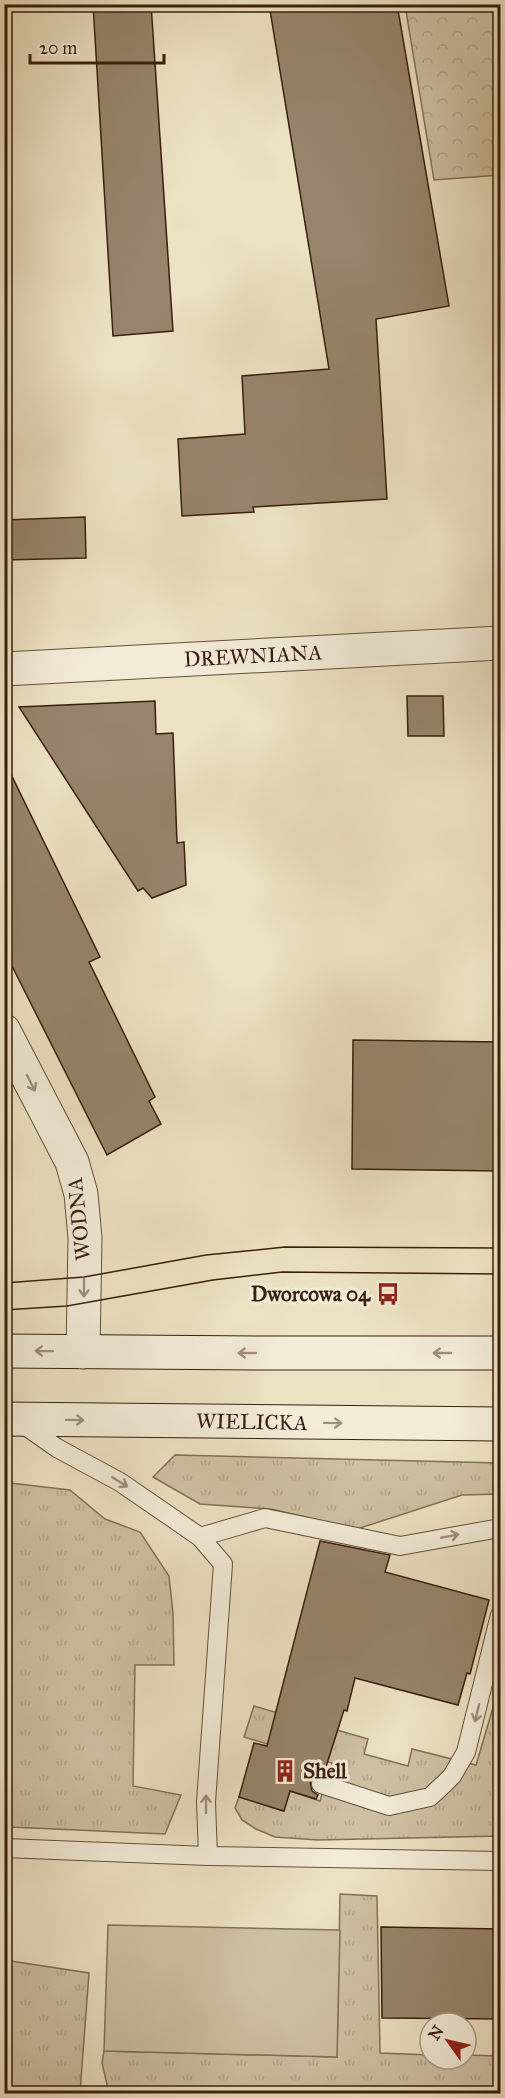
<svg xmlns="http://www.w3.org/2000/svg" width="505" height="2098" font-family="'IM FELL Great Primer',serif">
<style>
.grass{fill:url(#grass-tufts);stroke:#84705a;stroke-width:1.5}
.forest{fill:url(#forest-crowns);stroke:#84705a;stroke-width:1.5}
.pitch{fill:#cfc1a5;stroke:#84705a;stroke-width:1.5}
.building{fill:#97846d;stroke:#3a1e0f;stroke-width:1.5}
.lines{fill:none;stroke-linecap:round;stroke-linejoin:round}
.service-casing{stroke:#674f3c;stroke-width:20}
.minor-casing{stroke:#674f3c;stroke-width:35}
.secondary-casing{stroke:#3a1e0f;stroke-width:35}
.service{stroke:#f3ecd9;stroke-width:18}
.minor{stroke:#f3ecd9;stroke-width:33}
.secondary{stroke:#f3ecd9;stroke-width:33}
.tram{stroke:#3a1e0f;stroke-width:1.5}
.oneway{stroke:#a08f7e}
.labels{text-anchor:middle;dominant-baseline:central;stroke-width:6;stroke-linejoin:round;paint-order:stroke}
.street-label{font-size:21px;fill:#3a1e0f;stroke:#f3ecd9}
.poi-label{font-size:21px;font-weight:bold;fill:#3a1e0f;stroke:#f3ecd9;text-anchor:end}
</style>
<defs>
<pattern id="grass-tufts" width="24" height="20" patternUnits="userSpaceOnUse" patternTransform="scale(1.5)"><rect width="24" height="20" fill="#cfc1a5"/><path d="M3 7l-1-3M5 7V3M7 7l1-3M15 17l-1-3M17 17v-4M19 17l1-3" fill="none" stroke="#b2a58d"/></pattern>
<pattern id="forest-crowns" width="20" height="18" patternUnits="userSpaceOnUse" patternTransform="scale(1.5)"><rect width="20" height="18" fill="#cfc1a5"/><path d="M2 6a3 3 0 1 1 6 0M12 15a3 3 0 1 1 6 0" fill="none" stroke="#b2a58d"/></pattern>
</defs>
<rect width="100%" height="100%" fill="#ede2c4"/>
<filter id="stains"><feTurbulence type="fractalNoise" baseFrequency=".00333" numOctaves="4"/><feColorMatrix values="0 0 0 0 .2 0 0 0 0 .09 0 0 0 0 .02 0 0 0 .5 -.17"/></filter>
<radialGradient id="worn" r=".72"><stop offset=".6" stop-color="#630" stop-opacity="0"/><stop offset="1" stop-color="#630" stop-opacity=".3"/></radialGradient>
<g class="grass">
<polygon points="175,1455 500,1463 500,1494 462,1495 357,1529 271,1509 200,1504 153,1477"/>
<polygon points="10,1483 70,1490 105,1519 140,1532 169,1576 173,1613 174,1665 135,1665 133,1786 181,1795 165,1834 10,1827 5,1823 4,1489"/>
<polygon points="500,1684 500,1836 318,1840 275,1837 256,1829 242,1820 235,1808 239,1797 283,1811 290,1791 320,1801 332,1763 244,1737 254,1706 368,1739 364,1754 408,1766 412,1749 476,1765"/>
<polygon points="340,1894 377,1896 380,2053 430,2055 430,2059 466,2059 466,2055 498,2056 497,2093 109,2093 102,2063 104,2051 337,2057"/>
<polygon points="4,1960 89,1973 80,2093 5,2093"/>
</g>
<polygon class="forest" points="405,5 500,5 500,175 434,180"/>
<polygon class="pitch" points="108,1925 340,1930 337,2057 104,2051"/>
<g class="building">
<polygon points="93,4 151,4 173,331 113,336"/>
<polygon points="269,4 397,4 449,306 376,319 387,499 253,507 254,512 182,516 178,439 245,434 242,376 329,369"/>
<polygon points="85,517 86,558 4,560 4,520"/>
<polygon points="407,696 443,696 444,736 408,736"/>
<polygon points="155,701 156,734 173,733 177,843 184,842 186,885 152,898 143,888 138,891 19,707"/>
<polygon points="4,760 100,957 89,962 155,1097 149,1101 161,1124 107,1155 4,950"/>
<polygon points="353,1040 501,1042 501,1171 352,1169"/>
<polygon points="320,1541 390,1555 385,1572 489,1600 470,1674 467,1673 458,1705 355,1678 347,1711 344,1710 324,1773 314,1775 310,1781 312,1791 318,1795 316,1799 290,1791 284,1811 239,1797 254,1743 267,1746"/>
<polygon points="381,1927 501,1929 501,2019 382,2018"/>
</g>
<g class="lines">
<g class="service-casing">
<g id="service">
<polyline points="20,1422 57,1448 120,1482 200,1537 223,1564 206,1802 208,1856"/>
<polyline points="200,1537 265,1518 400,1546 500,1528"/>
<polyline points="321,1784 389,1806 430,1797 444,1784 452,1776 466,1752 500,1615"/>
<polyline points="4,1848 208,1856 500,1861"/>
</g>
</g>
<g class="minor-casing">
<g id="minor">
<polyline points="4,669 500,643"/>
<polyline points="4,1031 72,1162 81,1194 85,1238 83,1352"/>
</g>
</g>
<g class="secondary-casing">
<g id="secondary">
<polyline points="4,1351 264,1353 500,1353"/>
<polyline points="4,1419 500,1424"/>
</g>
</g>
<use href="#service" class="service"/>
<use href="#minor" class="minor"/>
<use href="#secondary" class="secondary"/>
<g class="tram">
<polyline points="4,1283 84,1277 206,1255 285,1247 500,1248"/>
<polyline points="4,1310 67,1306 213,1280 282,1272 500,1274"/>
</g>
</g>
<defs><path id="oneway-shaft" d="M-6 0H5M1.5-3L5.5 0L1.5 3" fill="none" stroke-width="1.6" stroke-linecap="round" stroke-linejoin="round" transform="scale(1.5)"/></defs>
<g class="oneway">
<use href="#oneway-shaft" transform="translate(31 1083) rotate(63)"/>
<use href="#oneway-shaft" transform="translate(84 1288) rotate(90)"/>
<use href="#oneway-shaft" transform="translate(44 1351) rotate(-179)"/>
<use href="#oneway-shaft" transform="translate(247 1353) rotate(-180)"/>
<use href="#oneway-shaft" transform="translate(442 1353) rotate(180)"/>
<use href="#oneway-shaft" transform="translate(75 1420) rotate(1)"/>
<use href="#oneway-shaft" transform="translate(333 1423) rotate(1)"/>
<use href="#oneway-shaft" transform="translate(120 1482) rotate(32)"/>
<use href="#oneway-shaft" transform="translate(450 1536) rotate(-11)"/>
<use href="#oneway-shaft" transform="translate(477 1713) rotate(104)"/>
<use href="#oneway-shaft" transform="translate(206 1804) rotate(-90)"/>
</g>
<defs>
<g id="bus-bare" transform="scale(1.8)"><path d="M-5-6H5V4H4V6H2V4H-2V6H-4V4H-5ZM-3.5-4V0h7V-4ZM-3.5 1.2v1.5H-2V1.2ZM2 1.2v1.5H3.5V1.2Z" fill="#8f2418" stroke="#f3ecd9" stroke-width="2.5" paint-order="stroke"/></g>
<g id="building-bare" transform="scale(1.8)"><path d="M-4-6H4V6H1V3H-1V6H-4ZM-2.5-4.3h1.7v1.8h-1.7ZM.8-4.3h1.7v1.8H.8ZM-2.5-1h1.7V.8h-1.7ZM.8-1h1.7V.8H.8Z" fill="#8f2418" stroke="#f3ecd9" stroke-width="2.5" paint-order="stroke"/></g>
</defs>
<g fill-rule="evenodd">
<use href="#bus-bare" x="388" y="1294"/>
<use href="#building-bare" x="285" y="1771"/>
</g>
<g class="labels">
<g class="street-label">
<text transform="translate(253 656) rotate(-3)">DREWNIANA</text>
<text transform="translate(79 1219) rotate(-96)">WODNA</text>
<text transform="translate(252 1422) rotate(1)">WIELICKA</text>
</g>
<g class="poi-label">
<text x="370" y="1294">Dworcowa 04</text>
<text x="303" y="1771" text-anchor="start">Shell</text>
</g>
</g>
<rect width="505" height="2098" fill="none" stroke="#ede2c4" stroke-width="24"/>
<rect x="6" y="6" width="493" height="2086" fill="none" stroke="#3a1e0f" stroke-width="3"/>
<rect x="12" y="12" width="481" height="2074" fill="none" stroke="#3a1e0f" stroke-width="1.5"/>
<g transform="translate(448 2041) rotate(304)"><circle r="28" fill="#f3ecd9" stroke="#a99a88" stroke-width="1.5"/>
<path d="M0-4.5L10 22L0 15L-10 22Z" fill="#8f2418"/>
<text y="-9" font-size="16" font-weight="bold" text-anchor="middle" fill="#3a1e0f">N</text>
</g>
<path d="M30 54v9h134v-9" fill="none" stroke="#3a1e0f" stroke-width="3"/>
<text x="39" y="54" font-size="18" fill="#3a1e0f" stroke="#f3ecd9" stroke-width="4.5" paint-order="stroke">20 m</text>
<rect width="100%" height="100%" filter="url(#stains)"/>
<rect width="100%" height="100%" fill="url(#worn)"/>
</svg>
